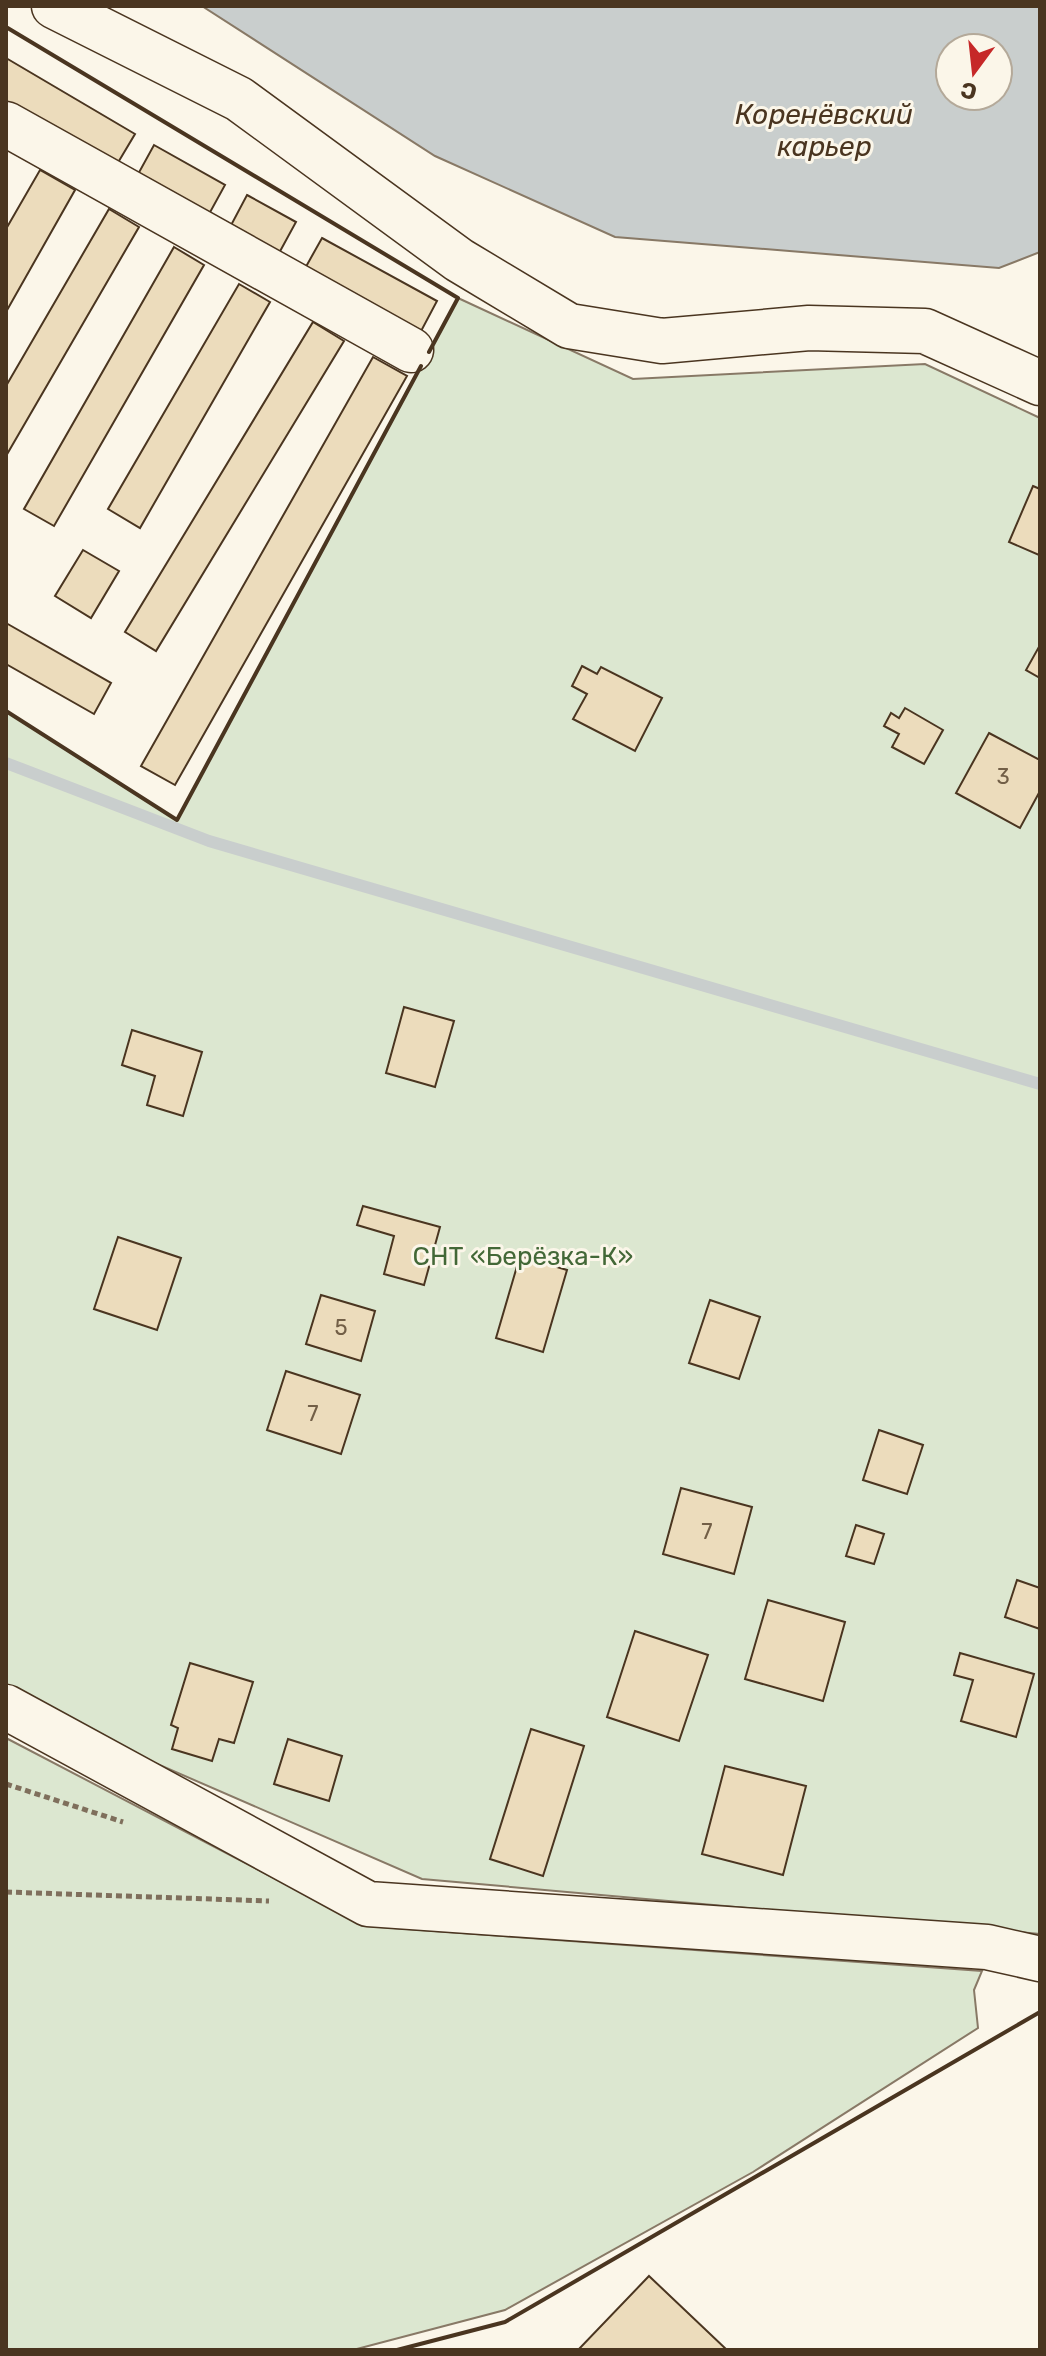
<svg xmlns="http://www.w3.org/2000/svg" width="1046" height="2356" font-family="Rubik,sans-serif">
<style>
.green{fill:#dce7d0;stroke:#887966;stroke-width:2}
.water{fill:#c9cecd;stroke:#887966;stroke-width:2;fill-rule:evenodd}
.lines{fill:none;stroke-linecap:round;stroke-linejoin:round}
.stream{stroke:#c9cecd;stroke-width:12}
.building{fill:#ecdcbc;stroke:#4a3520;stroke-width:2}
.minor-casing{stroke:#4a3520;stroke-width:47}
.path{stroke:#7f6f5c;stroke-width:5;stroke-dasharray:6 4;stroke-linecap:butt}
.minor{stroke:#fbf6e9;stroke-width:44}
.wall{stroke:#4a3520;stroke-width:4}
.labels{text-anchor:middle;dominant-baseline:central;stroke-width:6;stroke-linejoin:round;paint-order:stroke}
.number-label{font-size:22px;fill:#725f47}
.park-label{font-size:26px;fill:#436837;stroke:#fbf6e9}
.water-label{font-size:28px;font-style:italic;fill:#4a3520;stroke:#fbf6e9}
</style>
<rect width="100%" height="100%" fill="#fbf6e9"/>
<g class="green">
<polygon points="458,298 633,379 925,364 1040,418 1040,1934 422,1879 63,1723 6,1691 6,711 177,820"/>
<polygon points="6,1738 366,1926 982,1971 974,1990 978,2028 753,2172 505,2310 353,2350 6,2350"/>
</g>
<path class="water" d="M202,6h838v246l-41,16 -384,-31 -180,-81zM950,48h48v48h-48z"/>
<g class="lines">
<polyline class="stream" points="6,763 209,841 1040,1084"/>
</g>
<g class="building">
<polygon points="6,58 135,134 116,166 6,102"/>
<polygon points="154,145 225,185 208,216 137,176"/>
<polygon points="40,170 75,190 6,312 6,229"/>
<polygon points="247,195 296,222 278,255 229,229"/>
<polygon points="109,209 139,227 6,456 6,386"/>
<polygon points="322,238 437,301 419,335 303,272"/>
<polygon points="174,247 204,265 54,526 24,509"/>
<polygon points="239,284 270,302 140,528 108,509"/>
<polygon points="313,322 344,341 156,651 125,632"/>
<polygon points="373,357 407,376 175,785 141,766"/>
<polygon points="1033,486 1040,489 1039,555 1009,542"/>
<polygon points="83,550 119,571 91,618 55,596"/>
<polygon points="6,623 111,683 94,714 6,664"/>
<polygon points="1040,645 1040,678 1026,670"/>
<polygon points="582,666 597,674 601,667 662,698 635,751 573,719 587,694 572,686"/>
<polygon points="905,708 943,730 924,764 892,747 899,734 884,726 891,713 899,718"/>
<polygon points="989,733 1040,760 1040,791 1020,828 956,793"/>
<polygon points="404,1007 454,1021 435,1087 386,1073"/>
<polygon points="132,1030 202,1052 183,1116 147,1105 155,1076 122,1065"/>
<polygon points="363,1206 440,1227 424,1285 384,1274 394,1236 357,1225"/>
<polygon points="118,1237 181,1258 157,1330 94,1309"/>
<polygon points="520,1256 567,1270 543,1352 496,1338"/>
<polygon points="321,1295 375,1311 361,1361 306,1344"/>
<polygon points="710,1300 760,1317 739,1379 689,1363"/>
<polygon points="286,1371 360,1395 341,1454 267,1430"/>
<polygon points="879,1430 923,1445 907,1494 863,1480"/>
<polygon points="681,1488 752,1507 734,1574 663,1554"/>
<polygon points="856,1525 884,1534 874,1564 846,1556"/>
<polygon points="1017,1580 1040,1588 1040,1629 1005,1617"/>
<polygon points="768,1600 845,1622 823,1701 745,1679"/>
<polygon points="635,1631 708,1655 679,1741 607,1717"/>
<polygon points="960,1653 1034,1674 1016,1737 961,1721 973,1680 954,1675"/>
<polygon points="190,1663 253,1682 234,1743 219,1739 212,1761 172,1749 178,1728 171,1725"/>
<polygon points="531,1729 584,1746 543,1876 490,1859"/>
<polygon points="288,1739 342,1756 329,1801 274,1784"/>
<polygon points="725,1766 806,1786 783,1875 702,1854"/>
<polygon points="649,2276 727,2350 578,2350"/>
</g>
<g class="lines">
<g class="minor-casing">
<g id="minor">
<polyline points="54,6 239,99 459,260 569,326 662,341 809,328 925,331 1040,383"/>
<polyline points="6,124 411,350"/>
<polyline points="6,1707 368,1904 987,1947 1040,1959"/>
</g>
</g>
<g class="path">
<polyline points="6,1784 123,1822"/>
<polyline points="6,1892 269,1901"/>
</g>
<use href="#minor" class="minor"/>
<g class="wall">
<polyline points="6,27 458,298 429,352"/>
<polyline points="6,711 177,820 421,366"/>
<polyline points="397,2350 505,2322 1040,2012"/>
</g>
</g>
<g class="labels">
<g class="number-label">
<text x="1003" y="776">3</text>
<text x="341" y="1327">5</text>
<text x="313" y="1413">7</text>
<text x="707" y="1531">7</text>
</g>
<g class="park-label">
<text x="523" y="1256">СНТ «Берёзка-К»</text>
</g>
<g class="water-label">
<text x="824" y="114">Коренёвский<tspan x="824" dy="32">карьер</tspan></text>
</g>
</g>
<rect width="1046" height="2356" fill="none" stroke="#4a3520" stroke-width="16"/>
<g transform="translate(974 72) rotate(195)"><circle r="38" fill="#fbf6e9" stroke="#b4a999" stroke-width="2"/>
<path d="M0-6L14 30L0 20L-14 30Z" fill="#c62828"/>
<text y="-12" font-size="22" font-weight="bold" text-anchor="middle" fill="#4a3520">С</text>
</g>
</svg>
